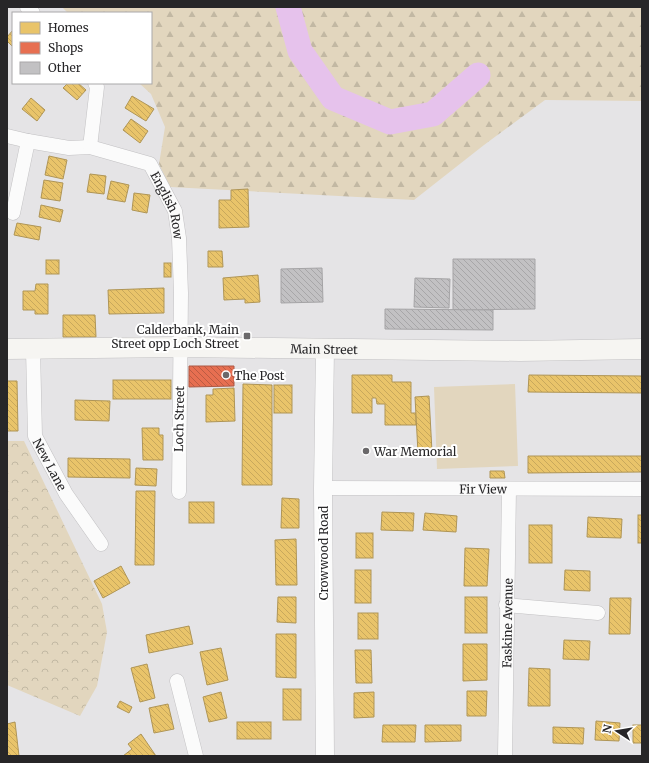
<svg xmlns="http://www.w3.org/2000/svg" width="649" height="763" font-family="Merriweather,serif">
<style>
.grass{fill:#e2d6be}
.forest{fill:url(#forest-firs)}
.park{fill:url(#park-crowns)}
.homes{fill:url(#homes-back-hatch);stroke:#af9556}
.shops{fill:url(#shops-back-hatch);stroke:#ad5945}
.lines{fill:none;stroke-linecap:round;stroke-linejoin:round}
.river{stroke:#e6c2ec;stroke-width:25}
.building{fill:url(#building-back-hatch);stroke:#a5a4a6}
.minor-casing{stroke:#c2c1c3;stroke-width:15}
.tertiary-casing{stroke:#c2c1c3;stroke-width:19}
.secondary-casing{stroke:#c2c1c3;stroke-width:21}
.minor{stroke:#fbfbfb;stroke-width:14}
.tertiary{stroke:#fbfbfb;stroke-width:18}
.secondary{stroke:#f6f5f2;stroke-width:20}
.poi-dot{fill:#6a686a;stroke:#fff;stroke-width:1.5}
.labels{text-anchor:middle;dominant-baseline:central;stroke-width:4;stroke-linejoin:round;paint-order:stroke}
.street-label{font-size:12px;fill:#272628;stroke:#fff}
.poi-label{font-size:12px;fill:#272628;stroke:#fff;text-anchor:start}
</style>
<defs>
<pattern id="forest-firs" width="22" height="20" patternUnits="userSpaceOnUse"><rect width="22" height="20" fill="#e2d6be"/><path d="M5 1l3.5 6h-7zM16 11l3.5 6h-7z" fill="#c2b8a3"/></pattern>
<pattern id="park-crowns" width="20" height="18" patternUnits="userSpaceOnUse"><rect width="20" height="18" fill="#e2d6be"/><path d="M2 6a3 3 0 1 1 6 0M12 15a3 3 0 1 1 6 0" fill="none" stroke="#c2b8a3"/></pattern>
<pattern id="homes-back-hatch" width="6" height="6" patternUnits="userSpaceOnUse"><rect width="6" height="6" fill="#e9c46a"/><path d="M-1 5l2 2M0 0l6 6M5-1l2 2" fill="none" stroke="#c8a85c"/></pattern>
<pattern id="shops-back-hatch" width="6" height="6" patternUnits="userSpaceOnUse"><rect width="6" height="6" fill="#e76f51"/><path d="M-1 5l2 2M0 0l6 6M5-1l2 2" fill="none" stroke="#bb5b43"/></pattern>
<pattern id="building-back-hatch" width="6" height="6" patternUnits="userSpaceOnUse"><rect width="6" height="6" fill="#c2c1c3"/><path d="M-1 5l2 2M0 0l6 6M5-1l2 2" fill="none" stroke="#a7a6a8"/></pattern>
</defs>
<rect width="100%" height="100%" fill="#e5e4e6"/>
<polygon class="grass" points="515,384 518,466 437,469 434,387"/>
<polygon class="forest" points="62,7 642,7 642,101 545,100 484,145 414,200 170,187 159,164 165,127 151,94 139,83 151,83 151,13 68,13"/>
<polygon class="park" points="7,441 24,441 102,604 107,632 97,686 80,716 7,685"/>
<g class="homes">
<polygon points="13,30 13,47 7,41 7,37"/>
<polygon points="68,83 78,83 86,90 77,100 63,88"/>
<polygon points="132,96 154,109 146,121 125,108"/>
<polygon points="31,98 45,110 37,121 22,109"/>
<polygon points="131,119 148,131 140,143 123,130"/>
<polygon points="49,156 67,160 63,179 45,175"/>
<polygon points="90,174 106,176 104,194 87,192"/>
<polygon points="44,180 63,183 60,201 41,198"/>
<polygon points="111,181 129,185 125,202 107,199"/>
<polygon points="248,189 249,227 219,228 219,200 231,200 231,190"/>
<polygon points="134,193 150,195 147,213 132,210"/>
<polygon points="41,205 63,210 60,222 39,217"/>
<polygon points="17,223 41,227 39,240 14,235"/>
<polygon points="208,251 222,251 223,267 208,267"/>
<rect x="46" y="260" width="13" height="14"/>
<rect x="164" y="263" width="7" height="14"/>
<polygon points="258,275 260,302 245,303 245,299 224,300 223,278"/>
<polygon points="36,284 48,284 48,314 35,314 35,310 23,310 23,291 35,291"/>
<polygon points="164,288 164,313 109,314 108,290"/>
<polygon points="63,315 95,315 96,337 63,337"/>
<polygon points="352,375 392,375 392,382 411,382 411,413 416,413 416,425 385,425 385,404 377,404 376,398 372,398 372,413 352,413"/>
<polygon points="529,375 642,376 642,393 528,392"/>
<rect x="113" y="380" width="58" height="19"/>
<polygon points="7,381 17,381 18,431 7,431"/>
<polygon points="243,384 272,385 272,485 242,485"/>
<rect x="274" y="385" width="18" height="28"/>
<polygon points="234,388 235,421 206,422 206,395 213,395 213,389"/>
<polygon points="429,396 432,452 418,453 415,397"/>
<polygon points="75,400 110,401 109,421 75,420"/>
<polygon points="142,428 159,428 159,435 163,435 163,460 143,460"/>
<polygon points="528,456 642,456 642,472 528,473"/>
<polygon points="68,458 130,459 130,478 68,477"/>
<polygon points="136,468 157,469 156,486 135,485"/>
<polygon points="490,471 504,471 505,478 490,478"/>
<polygon points="136,491 155,491 154,565 135,565"/>
<polygon points="282,498 299,499 299,528 281,528"/>
<rect x="189" y="502" width="25" height="21"/>
<polygon points="382,512 414,513 413,531 381,530"/>
<polygon points="425,513 457,516 456,532 423,530"/>
<rect x="638" y="515" width="4" height="28"/>
<polygon points="588,517 622,519 621,538 587,537"/>
<rect x="529" y="525" width="23" height="38"/>
<rect x="356" y="533" width="17" height="25"/>
<polygon points="296,539 297,585 276,585 275,540"/>
<polygon points="465,548 489,549 487,586 464,586"/>
<polygon points="121,566 130,583 103,598 94,581"/>
<rect x="355" y="570" width="16" height="33"/>
<polygon points="565,570 590,571 590,591 564,590"/>
<polygon points="278,597 296,597 296,623 277,622"/>
<rect x="465" y="597" width="22" height="36"/>
<polygon points="610,598 631,598 630,634 609,634"/>
<rect x="358" y="613" width="20" height="26"/>
<polygon points="189,626 193,644 149,653 146,635"/>
<polygon points="276,634 296,634 296,678 276,677"/>
<polygon points="564,640 590,641 589,660 563,659"/>
<polygon points="463,644 487,644 487,680 463,681"/>
<polygon points="221,648 228,680 207,685 200,652"/>
<polygon points="355,650 371,650 372,683 356,683"/>
<polygon points="147,664 155,698 140,702 131,668"/>
<polygon points="529,668 550,669 550,706 528,706"/>
<rect x="283" y="689" width="18" height="31"/>
<polygon points="467,691 487,691 486,716 467,716"/>
<polygon points="221,692 227,718 209,722 203,697"/>
<polygon points="374,692 374,717 354,718 354,693"/>
<polygon points="120,701 132,707 129,713 117,707"/>
<polygon points="168,704 174,729 154,733 149,708"/>
<polygon points="596,721 620,723 619,741 595,740"/>
<polygon points="15,722 19,756 7,756 7,724"/>
<rect x="237" y="722" width="34" height="17"/>
<polygon points="383,725 416,725 415,742 382,742"/>
<polygon points="425,725 461,725 461,741 425,742"/>
<rect x="633" y="725" width="9" height="18"/>
<polygon points="553,727 584,728 583,744 553,743"/>
<polygon points="141,734 156,756 123,756 132,749 128,744"/>
</g>
<polygon class="shops" points="189,366 234,366 234,386 189,387"/>
<g class="lines">
<polyline class="river" points="288,7 300,51 333,98 390,122 433,114 478,75"/>
</g>
<g class="building">
<polygon points="453,259 535,259 535,309 453,310"/>
<polygon points="322,268 323,302 281,303 281,269"/>
<polygon points="415,278 450,279 449,308 414,307"/>
<polygon points="385,309 493,310 493,330 385,329"/>
</g>
<g class="lines">
<g class="minor-casing">
<g id="minor">
<polyline points="27,7 33,13"/>
<path id="s1" d="M7,136l21,5 41,7 21,-1 60,17 25,47 4,27 2,55 -2,199"/>
<polyline points="90,147 97,87 95,83"/>
<polyline points="13,213 28,141"/>
<path id="s2" d="M33,349l2,87 31,58 35,50"/>
<path id="s3" d="M323,488l319,1"/>
<polyline points="506,605 598,613"/>
<polyline points="177,681 196,756"/>
<path id="s4" d="M505,756l4,-267"/>
</g>
</g>
<g class="tertiary-casing">
<polyline id="tertiary" points="325,756 323,488 325,349"/>
</g>
<g class="secondary-casing">
<g id="secondary">
<path id="s5" d="M7,349l173,-2 340,4 122,-2"/>
</g>
</g>
<use href="#minor" class="minor"/>
<use href="#tertiary" class="tertiary"/>
<use href="#secondary" class="secondary"/>
</g>
<g class="poi-dot">
<rect x="243" y="332" width="8" height="8" rx="2"/>
<circle cx="226" cy="375" r="4"/>
<circle cx="366" cy="451" r="4"/>
</g>
<g class="labels">
<g class="street-label">
<text stroke="none"><textPath href="#s1" startOffset="192">English Row</textPath></text>
<text stroke="none"><textPath href="#s5" startOffset="317">Main Street</textPath></text>
<text transform="translate(179 419) rotate(-89)">Loch Street</text>
<text stroke="none"><textPath href="#s2" startOffset="119">New Lane</textPath></text>
<text stroke="none"><textPath href="#s3" startOffset="160">Fir View</textPath></text>
<text transform="translate(323 553) rotate(-90)">Crowwood Road</text>
<text stroke="none"><textPath href="#s4" startOffset="133">Faskine Avenue</textPath></text>
</g>
<g class="poi-label">
<text x="239" y="329" text-anchor="end">Calderbank, Main<tspan x="239" dy="14">Street opp Loch Street</tspan></text>
<text x="234" y="375">The Post</text>
<text x="374" y="451">War Memorial</text>
</g>
</g>
<rect width="649" height="763" fill="none" stroke="#272628" stroke-width="16"/>
<rect x="12" y="12" width="140" height="72" fill="#ffffff" stroke="#a9a8a9"/>
<rect x="20" y="22" width="20" height="12" fill="#e9c46a" stroke="#a9a8a9"/>
<text x="48" y="32" font-size="12" fill="#272628">Homes</text>
<rect x="20" y="42" width="20" height="12" fill="#e76f51" stroke="#a9a8a9"/>
<text x="48" y="52" font-size="12" fill="#272628">Shops</text>
<rect x="20" y="62" width="20" height="12" fill="#c2c1c3" stroke="#a9a8a9"/>
<text x="48" y="72" font-size="12" fill="#272628">Other</text>
<g transform="translate(617 731) rotate(282)" stroke="#ffffff" stroke-width="3" paint-order="stroke">
<path d="M0-3L7 15L0 10L-7 15Z" fill="#272628"/>
<text y="-6" font-size="11" font-weight="bold" text-anchor="middle" fill="#272628">N</text>
</g>
</svg>
